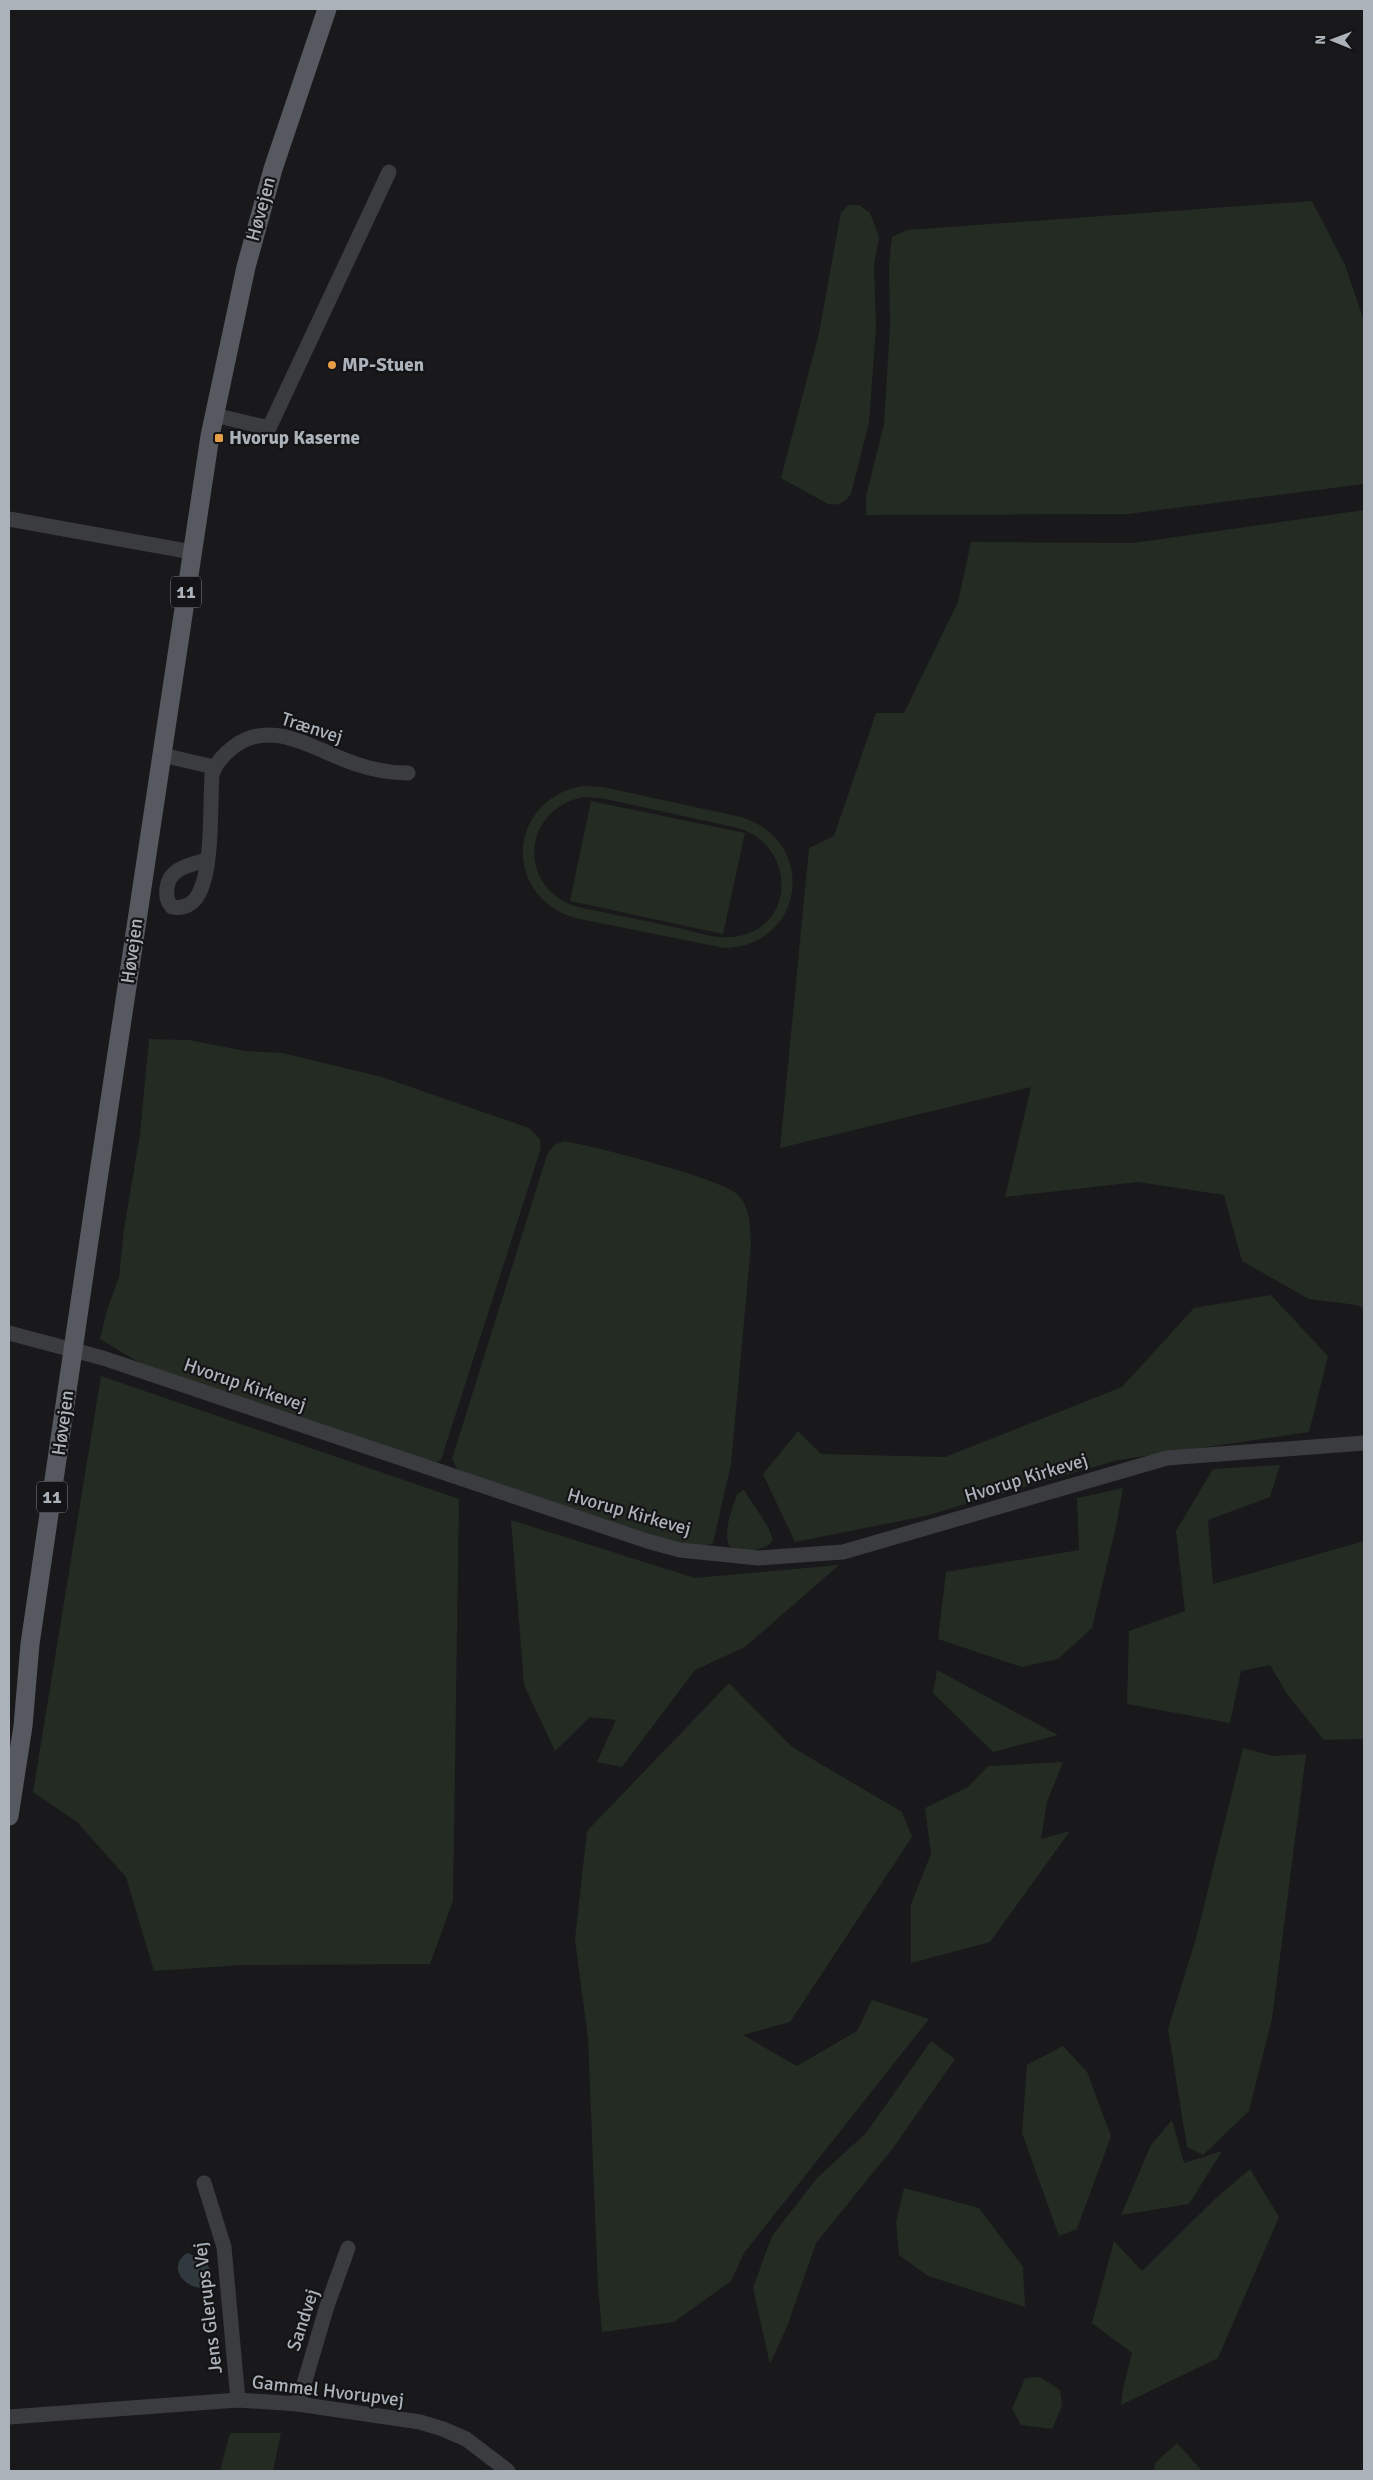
<svg xmlns="http://www.w3.org/2000/svg" width="1373" height="2480" font-family="Signika,sans-serif">
<style>
.green{fill:#232b23;fill-rule:evenodd}
.water{fill:#30393e}
.lines{fill:none;stroke-linecap:round;stroke-linejoin:round}
.minor{stroke:#3a3c40;stroke-width:15}
.major{stroke:#56595f;stroke-width:19}
.poi-dot{fill:#e79f45;stroke:#141416;stroke-width:2}
.labels{text-anchor:middle;dominant-baseline:central;stroke-width:4.5;stroke-linejoin:round;paint-order:stroke}
.shield{fill:#141416;stroke:#7e8389;stroke-width:1}
.shield-label{font-size:18px;font-weight:bold;fill:#acb2ba}
.street-label{font-size:19px;fill:#acb2ba;stroke:#141416}
.poi-label{font-size:19px;font-weight:bold;fill:#acb2ba;stroke:#141416;text-anchor:start}
</style>
<rect width="100%" height="100%" fill="#19191b"/>
<g class="green">
<polygon points="1312,201 1345,265 1364,321 1364,484 1128,514 866,515 866,496 884,424 890,326 889,264 892,237 907,230"/>
<path d="M849,205h10l11,8 9,24 -5,28 2,63 -7,94 -18,72c-7,9 -12,12 -23,10l-47,-26 38,-145 22,-121z"/>
<polygon points="1364,510 1364,1309 1357,1305 1309,1299 1242,1261 1224,1195 1138,1182 1005,1197 1031,1087 780,1148 809,848 834,836 876,713 904,713 958,602 971,542 1133,543"/>
<path d="M582,786l21,1 138,30c78,24 64,129 -17,131l-149,-30c-73,-22 -68,-118 7,-132zM583,797l18,1 137,30c60,18 58,103 -6,109 -17,2 -36,-5 -53,-9 -33,-7 -67,-14 -101,-21 -61,-18 -57,-97 5,-110z"/>
<polygon points="591,801 745,833 723,934 570,901"/>
<polygon points="149,1039 189,1040 245,1051 282,1053 382,1077 529,1128 540,1139 541,1148 441,1460 436,1463 140,1363 100,1339 107,1310 119,1277 124,1229 140,1134"/>
<path d="M564,1141c26,4 158,38 173,53 14,14 13,32 14,51l-20,219 -18,79 -11,4 -41,-9 -203,-67 -6,-12 95,-304 7,-10z"/>
<polygon points="1271,1295 1328,1356 1309,1432 1118,1460 925,1516 795,1542 763,1474 798,1431 821,1454 945,1457 1122,1387 1194,1308"/>
<polygon points="101,1376 459,1499 453,1901 430,1964 242,1965 154,1971 126,1877 77,1822 33,1792"/>
<polygon points="1280,1465 1270,1497 1208,1520 1213,1584 1364,1541 1364,1739 1324,1740 1287,1694 1270,1665 1241,1671 1230,1723 1127,1704 1129,1631 1185,1611 1176,1531 1213,1469"/>
<polygon points="1123,1488 1117,1522 1092,1628 1058,1659 1022,1667 938,1639 946,1572 1079,1550 1077,1498"/>
<path d="M744,1490l24,37 5,13c-9,13 -31,12 -44,6 -6,-17 3,-36 8,-52z"/>
<polygon points="511,1520 695,1578 839,1565 745,1647 695,1670 622,1767 597,1762 616,1720 590,1717 555,1751 524,1685"/>
<polygon points="937,1670 1058,1735 993,1752 933,1693"/>
<polygon points="729,1683 792,1747 902,1812 912,1837 790,2022 743,2035 797,2066 857,2031 872,2000 929,2019 744,2253 731,2281 674,2322 602,2332 598,2288 588,2039 575,1939 587,1831"/>
<polygon points="1243,1748 1273,1756 1306,1754 1272,2019 1249,2111 1203,2155 1187,2147 1168,2029 1196,1938"/>
<polygon points="1063,1762 1047,1802 1041,1839 1070,1831 990,1942 911,1963 911,1904 931,1854 925,1808 968,1787 988,1766"/>
<polygon points="931,2041 955,2059 893,2148 816,2243 788,2324 770,2364 753,2288 772,2236 817,2178 866,2133"/>
<polygon points="1063,2046 1087,2072 1111,2136 1077,2229 1059,2236 1022,2133 1027,2065"/>
<polygon points="1172,2120 1184,2163 1222,2151 1189,2204 1121,2215 1151,2145"/>
<polygon points="1250,2169 1279,2217 1218,2358 1121,2405 1123,2389 1132,2353 1092,2323 1114,2241 1142,2271 1216,2198"/>
<polygon points="904,2188 979,2208 1023,2267 1025,2307 928,2276 899,2255 896,2222"/>
<polygon points="1040,2377 1060,2390 1062,2406 1052,2429 1021,2425 1012,2409 1025,2378"/>
<polygon points="230,2433 281,2433 273,2471 220,2471"/>
<polygon points="1177,2443 1202,2471 1154,2471 1155,2463"/>
</g>
<path class="water" d="M187,2253l17,6 6,10 -3,14 -4,5c-20,0 -36,-22 -16,-35z"/>
<g class="lines">
<g class="minor">
<polyline points="214,415 269,428 389,172"/>
<polyline points="9,519 192,552"/>
<polyline points="162,755 214,767"/>
<path d="M207,860c-17,5 -38,8 -40,28 -1,9 0,13 5,19 10,2 21,-2 26,-12 15,-25 12,-89 14,-120 3,-11 10,-19 20,-27 40,-32 83,3 124,16 17,6 34,9 52,9"/>
<polyline points="9,1333 103,1358 647,1541 680,1550 758,1558 843,1552 1167,1458 1364,1443"/>
<polyline points="204,2183 224,2247 238,2400"/>
<polyline points="298,2404 327,2306 348,2248"/>
<polyline points="9,2417 238,2400 298,2404 420,2422 443,2429 466,2439 508,2471"/>
</g>
<polyline class="major" points="9,1816 23,1726 30,1644 97,1186 210,436 246,267 273,169 327,9"/>
</g>
<g class="poi-dot">
<circle cx="332" cy="365" r="5"/>
<rect x="214" y="433" width="10" height="10" rx="2.5"/>
</g>
<g class="labels">
<g class="shield">
<rect x="171" y="576.5" width="30" height="31" rx="4"/>
<rect x="37" y="1481.5" width="30" height="31" rx="4"/>
</g>
<g class="shield-label">
<text x="186" y="592">11</text>
<text x="52" y="1497">11</text>
</g>
<g class="street-label">
<text transform="translate(261 209) rotate(-75)">Høvejen</text>
<text transform="translate(312 728) rotate(18)">Trænvej</text>
<text transform="translate(132 951) rotate(-82)">Høvejen</text>
<text transform="translate(245 1385) rotate(19)">Hvorup Kirkevej</text>
<text transform="translate(63 1423) rotate(-82)">Høvejen</text>
<text transform="translate(1026 1478) rotate(-17)">Hvorup Kirkevej</text>
<text transform="translate(629 1512) rotate(16)">Hvorup Kirkevej</text>
<text transform="translate(208 2308) rotate(-97)">Jens Glerups Vej</text>
<text transform="translate(303 2320) rotate(-72)">Sandvej</text>
<text transform="translate(328 2391) rotate(7)">Gammel Hvorupvej</text>
</g>
<g class="poi-label">
<text x="342" y="365">MP-Stuen</text>
<text x="229" y="438">Hvorup Kaserne</text>
</g>
</g>
<rect width="1373" height="2480" fill="none" stroke="#acb2ba" stroke-width="20"/>
<g transform="translate(1333 40) rotate(271)" stroke="#141416" stroke-width="4" paint-order="stroke">
<path d="M0-4L9 19L0 12L-9 19Z" fill="#acb2ba"/>
<text y="-8" font-size="14" font-weight="bold" text-anchor="middle" fill="#acb2ba">N</text>
</g>
</svg>
